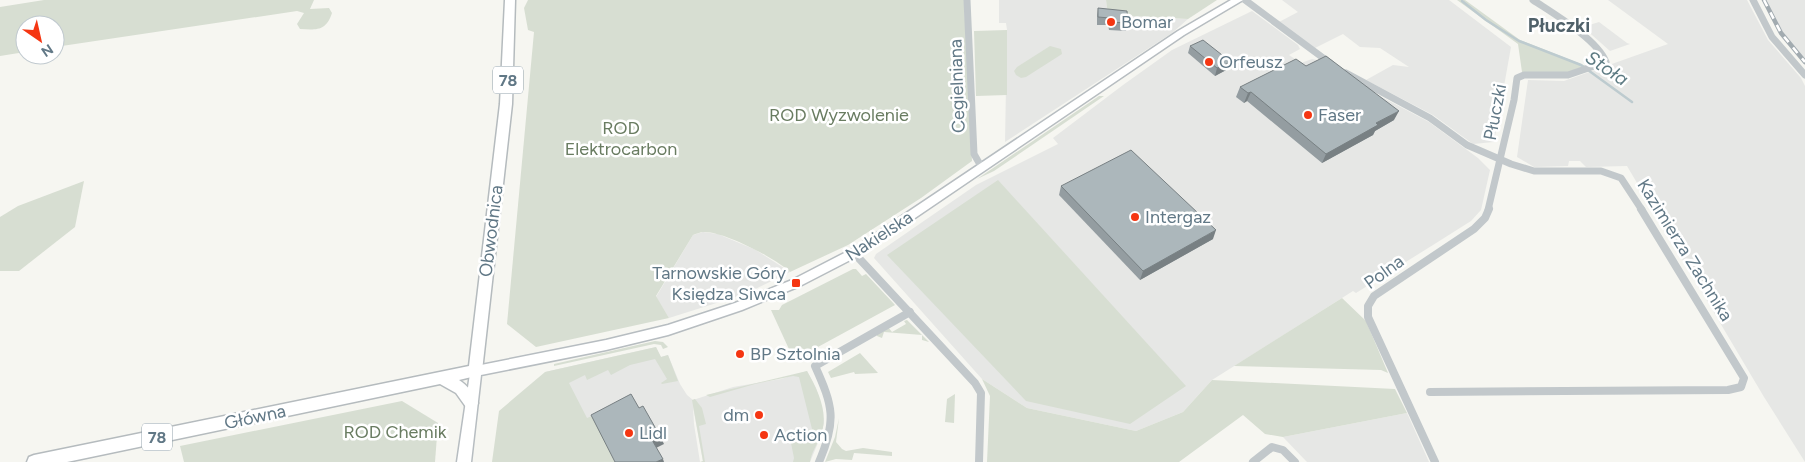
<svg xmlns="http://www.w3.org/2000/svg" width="1805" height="462" font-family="Figtree,sans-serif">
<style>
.built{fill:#e6e7e5}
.green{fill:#d7ded2}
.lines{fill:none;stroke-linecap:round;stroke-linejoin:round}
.stream{stroke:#bdcbcf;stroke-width:2.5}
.secondary-casing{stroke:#b7bdc1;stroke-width:3}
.primary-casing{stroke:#b5bbbe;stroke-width:3}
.street-far1{stroke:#c2c8cb;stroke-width:7}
.street{stroke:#c2c8cb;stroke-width:8}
.secondary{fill:#fff;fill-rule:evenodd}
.primary{fill:#fff;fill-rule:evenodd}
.rail-casing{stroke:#a2abb0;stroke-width:4.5}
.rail{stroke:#fff;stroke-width:2.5;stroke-dasharray:7;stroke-linecap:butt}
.wall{fill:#949da1}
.shaded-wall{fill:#788083}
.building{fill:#acb7bb;stroke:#788083}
.poi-dot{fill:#f53612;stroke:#fff;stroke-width:2}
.labels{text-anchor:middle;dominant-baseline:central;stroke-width:5;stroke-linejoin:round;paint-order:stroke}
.shield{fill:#fff;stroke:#90a0aa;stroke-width:1}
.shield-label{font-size:16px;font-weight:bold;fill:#617886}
.poi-label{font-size:18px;fill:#617886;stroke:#fff;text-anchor:start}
.street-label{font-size:18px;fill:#617886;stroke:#fff}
.park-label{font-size:18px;fill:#697c61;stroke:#fff}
.neighbourhood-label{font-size:19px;font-weight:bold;fill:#50616a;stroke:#fff}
.water-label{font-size:19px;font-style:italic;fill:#5d7b83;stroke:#fff}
</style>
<rect width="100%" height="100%" fill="#f6f6f1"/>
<g class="built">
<polygon points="999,0 1106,0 1107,8 1113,15 1188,19 1172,33 1005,142 1007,30 1006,23 999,23"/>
<polygon points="1282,0 1449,0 1511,47 1494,142 1473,144 1433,115 1366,80 1393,65 1409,67 1380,48 1360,47 1343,34 1315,48 1279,22 1298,12"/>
<polygon points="1608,0 1747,0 1768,40 1801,78 1805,86 1805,462 1764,397 1627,166 1586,167 1580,161 1569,161 1568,166 1534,167 1517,157 1528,80 1564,81 1668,44"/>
<polygon points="1767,0 1805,0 1805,60 1788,42 1772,15"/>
<polygon points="1252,11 1298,45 1300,49 1289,55 1301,63 1312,59 1317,60 1329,69 1429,122 1478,158 1490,170 1481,210 1471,221 1433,245 1356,293 1353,291 1212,380 1183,412 1136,431 1027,408 982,379 874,258 876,254 976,185 1058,144 1053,138 1123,85 1172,50"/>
<polygon points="1599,22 1627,43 1630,44 1610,51 1583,27"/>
<polygon points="703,232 718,234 756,250 790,272 745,294 669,318 656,297 693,235"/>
<polygon points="656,347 661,357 668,355 680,384 687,395 693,400 733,387 781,379 807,371 816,388 823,411 824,423 820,438 810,462 703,462 693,407 694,424 700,462 589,462 545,372"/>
<polygon points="1407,413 1429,462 1307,462 1283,437"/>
</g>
<g class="green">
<path d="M44,0h270l-4,9 19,-1 3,5c-6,18 -15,17 -32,16l-3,-5 7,-11 -7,-2 -242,36v-22h-30v27l-25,4v-49z"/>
<path d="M528,0h436l8,161 -51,37 -73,47 -58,27c-13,-13 -67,-41 -86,-40 -4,0 -8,2 -11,3l-37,61 13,22 -133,29 -29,-23 27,-292 -6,-2 -4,-22z"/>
<polygon points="1106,0 1217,0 1188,19 1113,15 1107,8"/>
<polygon points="1457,0 1465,0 1520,40 1586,66 1564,74 1522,72 1518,44"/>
<polygon points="1007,30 1007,95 976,96 974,31"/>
<polygon points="1050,46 1061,49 1062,54 1026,77 1021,78 1016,75 1014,71 1017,67"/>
<polygon points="1099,96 1104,96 994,171 977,179"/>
<polygon points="998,180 1186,386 1130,424 1026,401 887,255"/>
<polygon points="84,181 75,227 19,271 0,271 0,217 18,206"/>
<polygon points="853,269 856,269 862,276 866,274 895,305 794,360 771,310 779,310 782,305"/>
<polygon points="1342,298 1366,321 1388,373 1381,370 1234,366"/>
<polygon points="907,320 929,342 922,340 922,335 884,332 882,338 877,336 877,333 888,327 892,332 906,324 904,321"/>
<polygon points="655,341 663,342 668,347 663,349 661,345 654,344 554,366 554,364"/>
<polygon points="656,347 661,357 668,355 678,381 662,384 661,383 667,379 655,359 630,365 611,375 608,370 587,380 585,375 569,383 587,418 594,415 615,462 492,462 499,411 545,372"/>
<polygon points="860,353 878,373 855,374 854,372 831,378 828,372"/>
<path d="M807,371c11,19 23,44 13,66 -3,8 -9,16 -10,25h-17l1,-4 -3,-15 9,-2 -2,-8 14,-4 -13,-52 -6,-1 -38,8 -45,13 -4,-2z"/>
<polygon points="982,379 1027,408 1136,431 1183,412 1212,380 1395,389 1407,413 1283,437 1265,434 1243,415 1179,462 987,462 990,396"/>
<polygon points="955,394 954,423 945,422 947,399"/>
<polygon points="695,399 702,408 706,424 699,426 705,462 700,462 703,461 692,400"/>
<polygon points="402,401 438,423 435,462 184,462 180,446"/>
<polygon points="839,418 836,442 842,449 846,451 863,448 892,452 892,456 854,453 852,460 836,459 825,462 835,437"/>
</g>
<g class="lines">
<polyline class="stream" points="1462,1 1486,20 1519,41 1581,65 1632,102"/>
<g class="secondary-casing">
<polygon id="secondary" points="1231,0 1243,0 1184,35 862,254 800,286 742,310 668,335 606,350 481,375 471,462 457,462 471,367 606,340 668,325 735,303 792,280 854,248 1178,31"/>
</g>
<g class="primary-casing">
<path id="primary" d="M505,0h10l-3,104 -30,267 -2,4 -21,5c9,6 15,14 19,23l-2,4 -5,2 -5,-2 -10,-14 -16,-9 -373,78h-40l2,-5 5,-2 435,-89 31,-262z"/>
</g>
<g class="street-far1">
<polyline points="967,0 974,154 982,168"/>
<polyline points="1245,0 1330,63"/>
<polyline points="1753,0 1772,37 1805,75"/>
<polyline points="1346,73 1430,118 1467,145 1511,164 1534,171 1601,171 1621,178 1642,210"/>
<path d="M1488,210l26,-110 3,-22 7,-3h44l38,-13c-9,-23 -52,-48 -73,-62"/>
</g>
<g class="street">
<polyline points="854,253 975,383 981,393 979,462"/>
<polyline points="1430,392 1728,390 1741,387 1744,378 1641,209"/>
<path d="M819,462c18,-42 14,-56 -4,-96l95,-54"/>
<polyline points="1253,462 1272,447 1283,450 1295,462"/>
<polyline points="1435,462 1368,317 1368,306 1374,296 1474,229 1485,218 1489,209"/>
</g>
<use href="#secondary" class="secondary"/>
<use href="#primary" class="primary"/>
<g class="rail-casing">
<polyline id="rail" points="1764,0 1781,33 1805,62"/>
</g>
<use href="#rail" class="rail"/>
</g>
<g class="wall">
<polygon points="1098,8 1128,23 1126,31 1109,30 1108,25 1097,25 1097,15"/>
<polygon points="1190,46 1228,69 1215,76 1188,53"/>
<polygon points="1306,66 1394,120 1375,131 1373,135 1322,163 1247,101 1244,103 1236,97 1240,87"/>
<polygon points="1061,186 1213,239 1140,280 1059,195"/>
</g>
<g class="shaded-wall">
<polygon points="1231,62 1228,69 1215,76 1217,68"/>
<polygon points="1251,92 1247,101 1244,103 1248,93"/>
<polygon points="1399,111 1394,120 1375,131 1373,135 1322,163 1326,154 1376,123"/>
<polygon points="1216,230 1213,239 1140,280 1143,271"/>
<polygon points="660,436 664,444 656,448 652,440"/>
<polygon points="663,459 664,462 656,462"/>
</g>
<g class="building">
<polygon points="1098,8 1127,11 1128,23 1110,22 1110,18 1098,17"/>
<polygon points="1203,40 1231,62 1217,68 1190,46"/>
<polygon points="1326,56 1399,111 1376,123 1378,125 1326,154 1251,92 1248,93 1240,87 1296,59 1306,66"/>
<polygon points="1131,150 1216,230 1143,271 1061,186"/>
<polygon points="631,394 639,408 643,406 660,436 652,440 663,459 656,462 615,462 591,415"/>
</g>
<g class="poi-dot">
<circle cx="1111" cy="22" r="5"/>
<circle cx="1209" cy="62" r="5"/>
<circle cx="1308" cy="115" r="5"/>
<circle cx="1135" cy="217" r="5"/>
<rect x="791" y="278" width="10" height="10" rx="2.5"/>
<circle cx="740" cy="354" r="5"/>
<circle cx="759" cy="415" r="5"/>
<circle cx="629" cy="433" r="5"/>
<circle cx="764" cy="435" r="5"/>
</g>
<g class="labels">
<g class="shield">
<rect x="493" y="66.5" width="30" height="27" rx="4"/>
<rect x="142" y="423.5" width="30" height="27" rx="4"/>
</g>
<g class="shield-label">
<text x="508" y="80">78</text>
<text x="157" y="437">78</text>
</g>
<g class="poi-label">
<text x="1121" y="22">Bomar</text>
<text x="1219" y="62">Orfeusz</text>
<text x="1318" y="115">Faser</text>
<text x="1145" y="217">Intergaz</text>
<text x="786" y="273" text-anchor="end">Tarnowskie Góry<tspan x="786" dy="21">Księdza Siwca</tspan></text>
<text x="750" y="354">BP Sztolnia</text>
<text x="749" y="415" text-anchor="end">dm</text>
<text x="639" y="433">Lidl</text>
<text x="774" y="435">Action</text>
</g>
<g class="street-label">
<text transform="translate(957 86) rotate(-92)">Cegielniana</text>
<text transform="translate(1495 112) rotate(-79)">Płuczki</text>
<text transform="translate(491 231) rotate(-83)">Obwodnica</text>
<text transform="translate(879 236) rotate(-33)">Nakielska</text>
<text transform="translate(1685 250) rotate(58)">Kazimierza Zachnika</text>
<text transform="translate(1384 272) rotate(-36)">Polna</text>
<text transform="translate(255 417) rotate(-12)">Główna</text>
</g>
<g class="park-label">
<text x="839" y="115">ROD Wyzwolenie</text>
<text x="621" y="128">ROD<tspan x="621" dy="21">Elektrocarbon</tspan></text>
<text x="395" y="432">ROD Chemik</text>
</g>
<g class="neighbourhood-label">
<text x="1559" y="25">Płuczki</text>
</g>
<g class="water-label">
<text transform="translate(1607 68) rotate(34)">Stoła</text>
</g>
</g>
<g transform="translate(40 40) rotate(146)"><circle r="24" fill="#ffffff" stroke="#c0c9cf"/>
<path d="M0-4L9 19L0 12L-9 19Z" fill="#f53612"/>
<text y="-8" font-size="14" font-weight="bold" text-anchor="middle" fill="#617886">N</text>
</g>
</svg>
